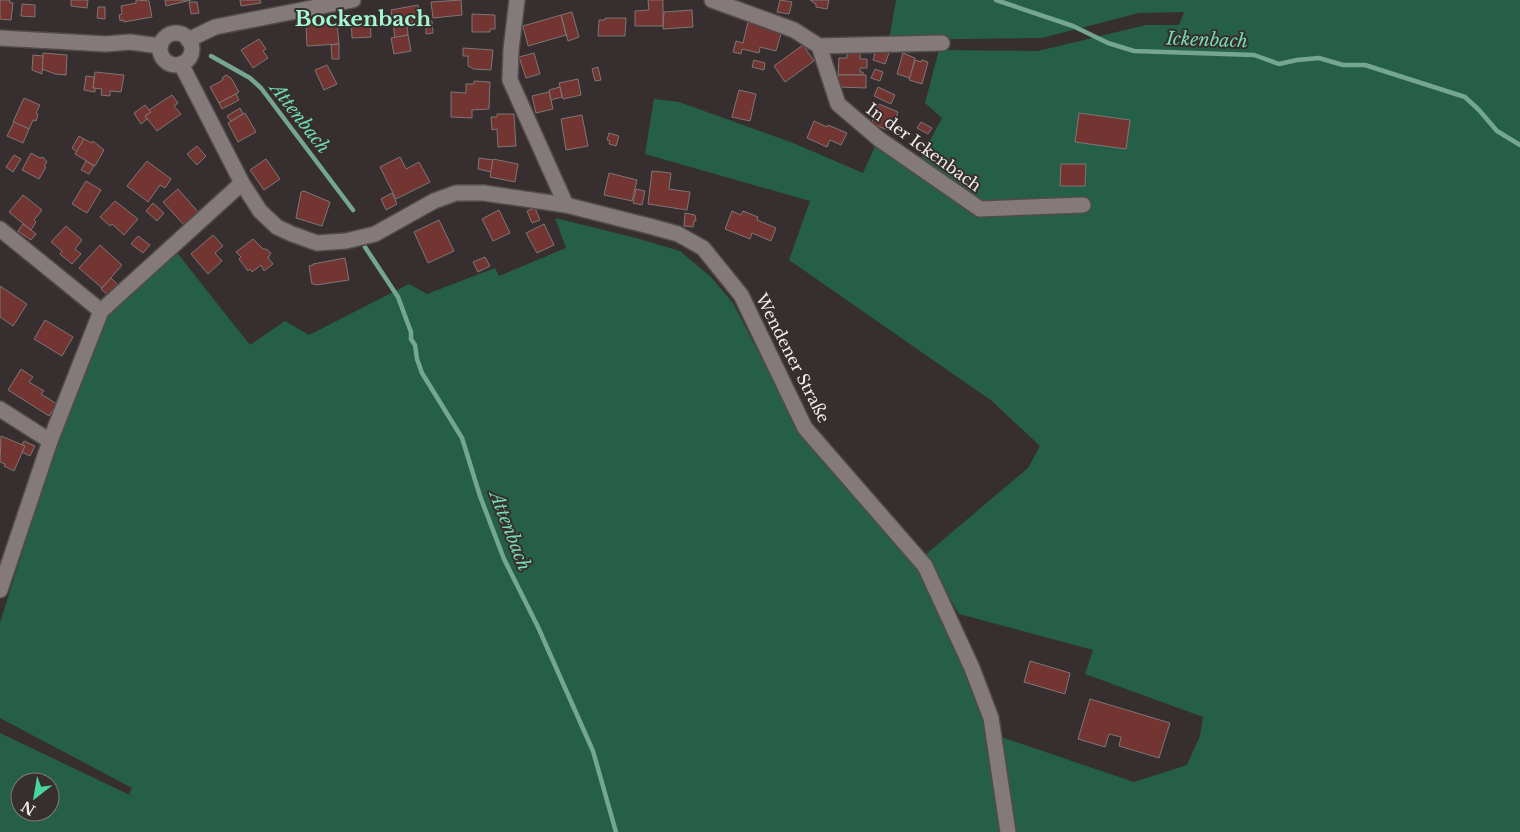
<svg xmlns="http://www.w3.org/2000/svg" width="1520" height="832" font-family="'Libre Baskerville',serif">
<style>
.green{fill:#265f47;fill-rule:evenodd}
.lines{fill:none;stroke-linecap:round;stroke-linejoin:round}
.stream{stroke:#75a690;stroke-width:4.5}
.building{fill:#733532;stroke:#7e7675}
.minor-casing{stroke:#514b4a;stroke-width:18}
.minor{stroke:#837a79;stroke-width:15}
.labels{text-anchor:middle;dominant-baseline:central;stroke-width:4;stroke-linejoin:round;paint-order:stroke}
.street-label{font-size:16px;fill:#f2edec;stroke:#372f2f}
.water-label{font-size:18px;font-style:italic;fill:#73dbae;stroke:#372f2f}
.district-label{font-size:21px;font-weight:bold;fill:#a3f9d1;stroke:#372f2f}
</style>
<rect width="100%" height="100%" fill="#372f2f"/>
<g class="green">
<polygon points="896,0 1520,0 1520,832 1014,832 998,736 1134,782 1187,765 1200,736 1203,717 1085,674 1093,650 959,614 925,555 1028,468 1040,446 992,401 789,260 810,201 645,154 654,99 679,102 793,143 863,173 876,144 919,161 942,118 925,103 939,50 1038,51 1146,25 1179,25 1184,12 1139,13 1042,38 889,40"/>
<path d="M555,218l81,20 44,13 31,26 22,26 68,131 118,135 44,98 20,55 18,110h-1001v-99l136,65 -7,-4 3,-6 -132,-70v-95l57,-183 51,-132 66,-59 76,96 35,-24 24,14 100,-51 18,10 68,-26 4,8 67,-28zM20,782h30v30h-30z"/>
</g>
<g class="lines">
<g class="stream">
<polyline points="996,0 1073,26 1108,43 1134,51 1254,55 1279,64 1297,60 1319,58 1343,65 1365,65 1465,97 1479,110 1497,131 1520,145"/>
<polyline points="211,56 250,78 261,88 353,210"/>
<polyline points="365,247 398,297 411,332 411,339 415,345 417,359 422,373 462,438 480,496 504,559 538,627 593,751 616,832"/>
</g>
</g>
<g class="building">
<polygon points="0,0 10,0 9,2 13,3 11,20 0,19"/>
<polygon points="71,0 88,0 87,8 71,6"/>
<polygon points="136,0 149,1 152,17 124,22 123,20 120,21 119,15 122,14 121,6 136,3"/>
<polygon points="165,0 191,0 166,6"/>
<polygon points="240,0 260,0 261,3 241,6"/>
<polygon points="461,0 462,15 433,18 431,2"/>
<polygon points="648,0 663,0 663,26 635,26 635,11 649,10"/>
<polygon points="780,0 792,2 789,14 777,12"/>
<polygon points="810,0 829,0 827,9 816,7 816,4"/>
<polygon points="189,2 197,2 199,13 191,14"/>
<polygon points="22,4 35,5 35,17 21,16"/>
<polygon points="418,5 421,25 413,27 413,22 407,23 408,35 395,38 391,10"/>
<polygon points="98,7 105,7 105,19 97,18"/>
<polygon points="692,10 693,27 663,29 664,12"/>
<polygon points="572,12 579,37 568,41 561,15"/>
<polygon points="472,14 495,15 495,29 490,29 490,32 472,32"/>
<polygon points="561,15 566,35 528,46 523,26"/>
<polygon points="351,17 370,17 371,37 352,38"/>
<polygon points="605,18 626,18 625,36 598,36 599,20 605,20"/>
<polygon points="426,21 432,21 433,33 426,34"/>
<polygon points="748,22 782,30 776,51 760,47 759,53 742,49 741,54 733,52 736,41 743,43"/>
<polygon points="337,24 339,44 307,46 306,25"/>
<polygon points="408,35 411,51 394,54 391,38"/>
<polygon points="259,39 266,49 263,51 268,58 253,68 241,50"/>
<polygon points="339,44 339,59 332,59 331,45"/>
<polygon points="803,45 814,61 785,82 774,66"/>
<polygon points="463,48 493,50 491,70 474,69 468,66 468,56 463,56"/>
<polygon points="876,49 889,53 885,64 873,60"/>
<polygon points="847,52 860,52 860,59 867,59 867,68 860,68 860,72 863,72 863,75 838,75 839,58 847,58"/>
<polygon points="43,53 67,55 66,75 55,74 42,69"/>
<polygon points="534,53 540,74 526,78 519,57"/>
<polygon points="903,53 915,58 910,78 897,74"/>
<polygon points="33,55 43,56 42,74 32,70"/>
<polygon points="754,60 765,63 764,70 752,67"/>
<polygon points="915,60 921,62 922,60 928,62 922,84 909,80"/>
<polygon points="327,65 337,84 324,90 315,70"/>
<polygon points="598,67 601,80 595,81 592,69"/>
<polygon points="875,69 883,72 880,81 871,78"/>
<polygon points="95,72 124,75 121,92 110,91 110,96 101,95 102,89 93,88"/>
<polygon points="226,75 231,78 239,92 219,103 210,87 223,80 222,78"/>
<polygon points="838,75 866,75 866,88 838,87"/>
<polygon points="86,76 94,77 93,88 95,88 95,92 84,90"/>
<polygon points="578,79 581,95 563,99 559,83"/>
<polygon points="474,81 490,82 489,109 472,110 472,118 451,117 451,92 466,93 466,84 474,84"/>
<polygon points="560,87 562,97 551,100 549,90"/>
<polygon points="878,87 895,95 891,104 874,96"/>
<polygon points="739,90 756,94 750,121 732,117"/>
<polygon points="549,92 553,109 536,113 532,96"/>
<polygon points="236,94 239,100 222,109 219,103"/>
<polygon points="172,95 178,103 174,106 181,114 157,131 145,116 151,112 149,110"/>
<polygon points="24,98 40,105 36,113 38,114 36,121 33,120 29,129 13,122"/>
<polygon points="879,104 898,112 891,131 871,124"/>
<polygon points="145,105 151,112 145,116 147,119 141,124 134,113"/>
<polygon points="240,108 243,114 231,121 227,116"/>
<polygon points="245,113 256,132 238,142 228,123"/>
<polygon points="1079,113 1130,120 1126,149 1075,142"/>
<polygon points="497,114 514,114 516,146 498,147 497,129 492,130 491,117 497,117"/>
<polygon points="582,115 588,146 566,150 561,119"/>
<polygon points="814,121 827,127 828,125 847,133 841,145 830,140 827,147 807,138"/>
<polygon points="14,122 29,129 23,143 7,136"/>
<polygon points="921,122 932,128 928,134 917,128"/>
<polygon points="609,133 619,136 616,146 609,144 610,141 607,140"/>
<polygon points="79,136 84,139 77,152 72,148"/>
<polygon points="84,139 92,143 93,141 104,150 95,166 75,154"/>
<polygon points="197,146 206,156 197,165 187,154"/>
<polygon points="31,153 40,158 43,157 47,162 44,166 46,167 39,179 22,170"/>
<polygon points="14,155 21,159 13,172 6,167"/>
<polygon points="400,157 406,169 419,162 430,182 396,199 380,167"/>
<polygon points="479,158 493,160 491,172 478,169"/>
<polygon points="266,159 280,179 264,190 250,170"/>
<polygon points="493,159 518,164 515,182 490,177"/>
<polygon points="86,161 94,166 89,174 81,170"/>
<polygon points="147,161 171,179 165,188 160,185 148,202 127,186"/>
<polygon points="1061,164 1086,164 1085,186 1060,186"/>
<polygon points="652,171 671,173 669,189 690,192 687,210 648,204"/>
<polygon points="609,173 637,180 632,201 604,195"/>
<polygon points="86,181 101,190 87,213 72,204"/>
<polygon points="178,189 199,213 185,226 163,202"/>
<polygon points="636,189 645,191 642,205 633,203"/>
<polygon points="304,191 330,202 322,226 296,218 301,192"/>
<polygon points="392,193 397,204 386,210 381,199"/>
<polygon points="23,195 42,210 34,220 36,222 31,230 9,212"/>
<polygon points="115,201 138,219 124,235 112,224 110,226 100,217"/>
<polygon points="153,203 164,213 157,221 146,211"/>
<polygon points="535,208 540,220 532,223 527,211"/>
<polygon points="499,210 510,233 493,241 482,219"/>
<polygon points="732,211 741,215 743,211 758,217 757,220 776,228 771,241 752,233 750,239 725,229"/>
<polygon points="685,213 695,215 696,221 694,221 693,227 684,226"/>
<polygon points="439,220 454,251 428,263 414,232"/>
<polygon points="23,224 36,234 31,240 18,231"/>
<polygon points="544,224 554,245 537,253 526,233"/>
<polygon points="66,226 82,240 75,249 81,254 72,264 60,254 62,251 51,242"/>
<polygon points="213,235 223,246 215,253 222,261 208,274 191,254"/>
<polygon points="138,236 150,245 143,253 131,244"/>
<polygon points="253,239 263,249 266,249 271,253 268,258 273,264 264,271 261,265 252,272 250,269 248,271 239,259 241,257 236,252"/>
<polygon points="100,245 122,265 102,288 79,268"/>
<polygon points="485,257 490,266 478,272 473,262"/>
<polygon points="345,258 349,280 316,285 315,284 312,284 309,266 313,265 313,264"/>
<polygon points="111,278 119,286 110,297 101,289"/>
<polygon points="0,286 27,304 13,326 0,317"/>
<polygon points="45,320 73,337 62,356 34,339"/>
<polygon points="21,369 33,377 29,382 44,391 41,394 57,404 49,416 8,390"/>
<polygon points="1,436 25,446 14,471 4,466 5,464 0,462"/>
<polygon points="24,441 35,446 30,456 22,452 25,446 22,445"/>
<polygon points="1030,661 1070,673 1065,694 1024,682"/>
<polygon points="1090,699 1170,723 1159,758 1119,746 1121,737 1109,734 1105,747 1078,739"/>
</g>
<g class="lines">
<g class="minor-casing">
<g id="minor">
<polyline points="517,0 511,50 510,80 566,205"/>
<polyline points="712,0 794,30 819,46 838,104 879,139 980,209 1083,205"/>
<circle cx="176" cy="49" r="16"/>
<polyline points="0,38 106,44 130,42 160,46"/>
<polyline points="188,40 215,27 353,0"/>
<polyline points="819,46 942,43"/>
<polyline points="181,64 242,183 260,211 277,227 292,234 317,243 346,241 375,234 434,201 456,193 484,193 566,205 653,227 678,234 703,248 741,295 805,428 925,566 972,668 991,718 1008,832"/>
<polyline points="0,229 101,311"/>
<polyline points="0,409 50,441"/>
<polyline points="0,590 50,441 101,311 242,183"/>
</g>
</g>
<use href="#minor" class="minor"/>
</g>
<g class="labels">
<g class="street-label">
<text transform="translate(924 147) rotate(36)">In der Ickenbach</text>
<text transform="translate(793 358) rotate(63)">Wendener Straße</text>
</g>
<g class="water-label">
<text transform="translate(1207 40) rotate(2)">Ickenbach</text>
<text transform="translate(300 118) rotate(52)">Attenbach</text>
<text transform="translate(510 531) rotate(69)">Attenbach</text>
</g>
<g class="district-label">
<text x="363" y="19">Bockenbach</text>
</g>
</g>
<g transform="translate(35 797) rotate(211)"><circle r="24" fill="#372f2f" stroke="#827b7b"/>
<path d="M0-4L9 19L0 12L-9 19Z" fill="#47d49d"/>
<text y="-8" font-size="14" font-weight="bold" text-anchor="middle" fill="#f2edec">N</text>
</g>
</svg>
